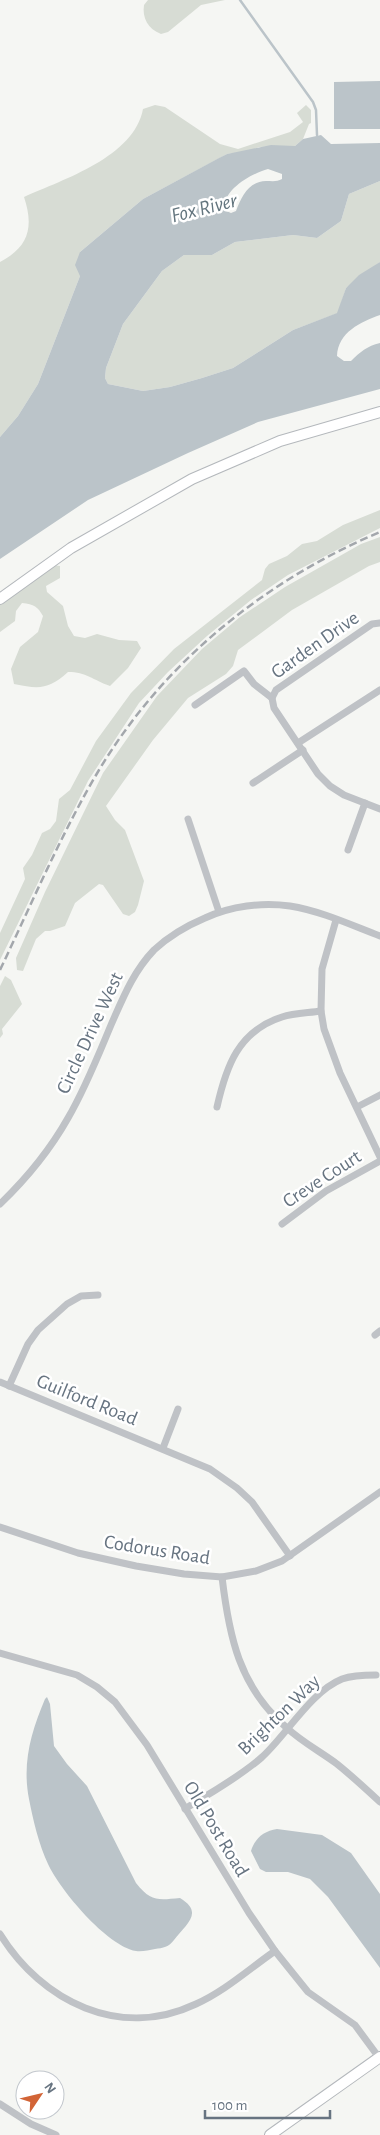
<svg xmlns="http://www.w3.org/2000/svg" width="380" height="2135" font-family="'Alegreya Sans',sans-serif">
<style>
.green{fill:#d7dcd4}
.water{fill:#bbc4c9;fill-rule:evenodd}
.lines{fill:none;stroke-linecap:round;stroke-linejoin:round}
.stream{stroke:#bbc4c9;stroke-width:2.5}
.secondary-casing{stroke:#b4b8bc;stroke-width:12}
.street{stroke:#bfc2c6;stroke-width:7}
.secondary{stroke:#fff;stroke-width:10}
.rail{stroke:#a3a7ac;stroke-width:2.5;stroke-dasharray:8 4;stroke-linecap:butt}
.labels{text-anchor:middle;dominant-baseline:central;stroke-width:5;stroke-linejoin:round;paint-order:stroke}
.street-label{font-size:20px;fill:#677481;stroke:#fff}
.water-label{font-size:21px;font-style:italic;fill:#63757e;stroke:#fff}
</style>
<rect width="100%" height="100%" fill="#f5f6f3"/>
<g class="green">
<path d="M148,0h77l-24,5 -33,27 -7,2c-13,-5 -19,-16 -17,-29z"/>
<path d="M155,105l10,2 55,37 18,5 52,-17 13,-10 -6,-9 9,-8 5,5v13l-2,1 -6,15 -8,7 -36,1 -9,4 -23,3 -84,45 -63,53v24l-42,108 -20,32 -18,21v-175c29,-15 34,-35 24,-65 40,-18 110,-40 119,-88z"/>
<polygon points="380,181 380,262 346,288 338,313 293,330 233,368 202,378 170,387 143,391 108,384 105,378 106,368 123,324 162,271 184,255 212,255 235,242 293,235 317,238 341,221 349,194"/>
<polygon points="380,510 380,528 288,575 251,600 207,636 168,672 139,703 88,781 0,960 0,933 25,879 23,868 32,855 42,833 50,829 56,821 59,799 70,790 96,741 131,693 174,649 262,580 265,569 269,564 287,556 302,544 317,541 343,525"/>
<polygon points="380,537 380,562 369,566 292,610 238,650 233,666 226,674 188,698 153,740 106,806 115,820 125,830 144,881 138,905 135,912 129,916 123,914 103,885 99,884 75,903 65,926 50,931 45,931 36,939 23,971 17,970 16,958 45,892 103,773 157,696 202,649 240,617 285,587 361,544"/>
<path d="M53,565l7,1v12l-14,8 1,6 16,14 5,20 6,10 11,2 12,-4 22,6 18,1 4,7 -13,20 -18,18c-17,-6 -24,-14 -42,-14 -20,18 -29,17 -54,12l-3,-15 9,-22 18,-15 5,-16c-5,-9 -9,-12 -21,-13l-6,8 -1,10 -15,11v-29z"/>
<polygon points="5,976 11,980 22,1004 2,1029 3,1034 0,1038 0,986"/>
</g>
<g class="water">
<polygon points="380,81 380,129 334,129 334,82"/>
<path d="M321,135l10,9 49,-1v38l-31,13 -8,27 -24,17 -24,-3 -58,7 -23,13h-28l-22,16 -39,53 -17,44 -1,10 3,6 35,7 27,-4 32,-9 31,-10 60,-38 44,-17 9,-25 13,-13 21,-13v53c-19,7 -42,17 -43,41l7,5h7c9,-9 16,-15 29,-18v46l-122,33 -70,31 -100,47 -88,59v-122l18,-21 20,-32 42,-108 -5,-11 5,-13 63,-53 76,-41 8,-4 44,-9 24,1 8,-7zM268,169l14,5v5c-5,3 -10,2 -16,2 -18,1 -24,15 -30,30l-5,2 -7,-3c-1,-21 27,-36 44,-41z"/>
<path d="M47,1697l3,7 4,42 13,18 20,22 49,97c15,19 22,17 44,15 25,15 5,27 -6,42 -5,7 -11,8 -19,9 -6,1 -13,3 -19,2 -29,-5 -76,-61 -88,-87 -9,-19 -15,-44 -19,-65 -7,-36 2,-67 16,-100z"/>
<path d="M277,1829l45,6 29,18 29,41v74l-52,-71 -18,-18 -22,-7h-22l-6,-3 -9,-18c4,-13 13,-20 26,-22z"/>
</g>
<g class="lines">
<polyline class="stream" points="240,0 313,102 316,110 317,135"/>
<g class="secondary-casing">
<g id="secondary">
<polyline points="0,599 71,548 192,479 280,441 380,412"/>
<polyline points="270,2135 380,2057"/>
</g>
</g>
<g class="street">
<polyline points="380,623 372,624 276,690 272,698 274,708 318,774 330,786 344,795 380,809"/>
<polyline points="195,705 244,671 254,684 272,698"/>
<polyline points="298,743 380,690"/>
<polyline points="253,783 303,750"/>
<polyline points="188,819 219,912"/>
<polyline points="348,850 365,803"/>
<polyline points="336,920 322,969 321,1011 324,1029 340,1073 380,1157"/>
<path d="M217,1107c9,-40 21,-76 65,-90 12,-4 26,-4 39,-6"/>
<polyline points="357,1107 380,1095"/>
<path d="M0,1204c26,-25 50,-54 68,-86 17,-29 30,-62 43,-93 12,-27 22,-53 43,-75 15,-14 32,-24 51,-32 26,-12 57,-16 85,-12 31,5 61,19 90,30"/>
<polyline points="282,1224 326,1191 380,1161"/>
<polyline points="375,1335 380,1331"/>
<polyline points="0,1382 210,1469 237,1488 252,1502 290,1556"/>
<polyline points="9,1386 28,1344 38,1330 67,1304 81,1296 98,1295"/>
<polyline points="163,1448 178,1409"/>
<polyline points="0,1527 78,1553 136,1566 184,1574 222,1577 256,1571 282,1561 380,1492"/>
<path d="M222,1577c7,59 17,110 65,151 15,14 34,24 50,36 15,12 29,25 43,38"/>
<polyline points="0,1653 77,1675 97,1687 115,1702 147,1745 249,1913 275,1951 308,1992 355,2025 380,2059"/>
<path d="M185,1809c25,-16 53,-31 76,-51 25,-22 49,-66 81,-79 11,-4 23,-4 34,-4"/>
<path d="M0,1934c42,68 120,106 196,70 29,-13 53,-35 79,-53"/>
<polyline points="0,2104 31,2124 56,2135"/>
</g>
<use href="#secondary" class="secondary"/>
<path class="rail" d="M0,970c32,-67 61,-136 99,-200 65,-108 165,-189 281,-238"/>
</g>
<g class="labels">
<g class="street-label">
<text transform="translate(315 645) rotate(-35)">Garden Drive</text>
<text transform="translate(90 1033) rotate(-65)">Circle Drive West</text>
<text transform="translate(322 1179) rotate(-33)">Creve Court</text>
<text transform="translate(87 1400) rotate(22)">Guilford Road</text>
<text transform="translate(157 1550) rotate(9)">Codorus Road</text>
<text transform="translate(279 1715) rotate(-44)">Brighton Way</text>
<text transform="translate(216 1829) rotate(59)">Old Post Road</text>
</g>
<g class="water-label">
<text transform="translate(204 208) rotate(-14)">Fox River</text>
</g>
</g>
<g transform="translate(40 2095) rotate(55)"><circle r="24" fill="#ffffff" stroke="#c2c7cd"/>
<path d="M0-4L9 19L0 12L-9 19Z" fill="#d26436"/>
<text y="-8" font-size="14" font-weight="bold" text-anchor="middle" fill="#677481">N</text>
</g>
<path d="M205 2110v8h125v-8" fill="none" stroke="#677481" stroke-width="2.5"/>
<text x="212" y="2110" font-size="15" fill="#677481" stroke="#ffffff" stroke-width="4" paint-order="stroke">100 m</text>
</svg>
